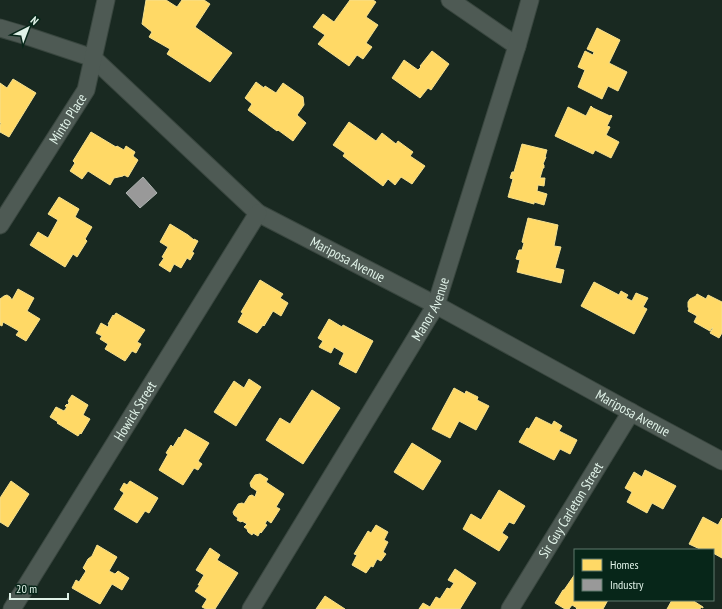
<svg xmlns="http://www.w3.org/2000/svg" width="722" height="609" font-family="'PT Sans Narrow',sans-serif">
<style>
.homes{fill:#ffd966;stroke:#f6e08d}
.industry{fill:#999;stroke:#aeb4b1}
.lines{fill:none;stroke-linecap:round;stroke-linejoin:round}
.minor-casing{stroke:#39463f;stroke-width:19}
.minor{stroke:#4e5a54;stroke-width:17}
.labels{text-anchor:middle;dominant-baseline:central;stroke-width:4;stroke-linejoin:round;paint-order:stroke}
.street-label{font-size:14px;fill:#e0f2e8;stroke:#072619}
</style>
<rect width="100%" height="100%" fill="#192921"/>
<g class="homes">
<polygon points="146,0 166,0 177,7 182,0 204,0 210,4 195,27 232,53 210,82 167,54 170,49 149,37 152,32 142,24"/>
<polygon points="350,0 373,0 376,2 366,17 378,25 366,43 372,47 363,59 357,55 349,66 318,44 325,35 313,27 323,14 334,22"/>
<polygon points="597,28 620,40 609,63 627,72 618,91 608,86 602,99 578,87 585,70 578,67 585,51 593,55 594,52 587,49"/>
<polygon points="432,51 449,64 431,90 428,88 420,98 392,78 404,60 418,70 421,67 420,66"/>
<polygon points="13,79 36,93 9,137 0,132 0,125 1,123 0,122 0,83 7,88"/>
<polygon points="256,82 264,88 265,86 276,93 283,83 303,97 304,105 297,115 306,123 293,141 278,130 277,131 248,110 252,104 245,98"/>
<polygon points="591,106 593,108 610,116 611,115 612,116 607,126 610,127 606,135 619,142 611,158 595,150 593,154 555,136 568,107 586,116"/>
<polygon points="349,122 376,141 382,133 396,144 398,141 413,152 410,156 425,166 412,184 401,177 395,185 388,179 383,186 343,156 345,153 333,145"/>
<polygon points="91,132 116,147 117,146 124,150 126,146 135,152 133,156 138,160 128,177 124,175 123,176 114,178 110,185 88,171 82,179 70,171 75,163 73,161"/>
<polygon points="522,144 547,150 545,157 546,157 543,164 544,165 544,168 543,168 540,178 545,178 544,186 538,185 537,191 547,194 544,205 534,202 534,204 508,197 513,179 510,178 512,172 514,172"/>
<polygon points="59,197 79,209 75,217 92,227 85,239 87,241 77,257 73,254 65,267 30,245 38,232 48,238 58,220 48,214"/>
<polygon points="528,218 558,225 554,246 561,247 555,268 564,270 561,283 517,272 520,260 516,259 519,250 522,250 524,243 522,242"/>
<polygon points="170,224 188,235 194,240 194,239 198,241 192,252 194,253 190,260 187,258 181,268 174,264 170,272 159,265 164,258 162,257 168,247 160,242"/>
<polygon points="260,280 283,294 280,298 288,303 281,316 273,311 264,326 263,325 257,333 238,322 243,313 241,312"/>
<polygon points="594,282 619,295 621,291 628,295 626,298 632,301 636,293 648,298 643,307 647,309 634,334 581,306"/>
<polygon points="18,289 34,298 27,311 40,319 26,341 16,335 19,331 3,322 2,326 0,325 0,299 4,296 7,295 10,297 12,300"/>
<polygon points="697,294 706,299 708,295 722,302 722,333 719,338 710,333 713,328 712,328 710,331 694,322 697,316 688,311 689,309 688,307 688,302 690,299 696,296"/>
<polygon points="116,313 145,330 137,342 141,344 136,353 132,351 125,361 105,349 108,344 100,339 102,336 96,333 101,323 108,327 109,324 108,324 113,315 114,316"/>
<polygon points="329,319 342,327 343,325 373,341 356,373 339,364 344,353 334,347 331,353 319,347 323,341 318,338"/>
<polygon points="249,379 261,387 236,426 214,412 234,381 244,388"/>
<polygon points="454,388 465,394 466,391 478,397 477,400 489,406 476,430 459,421 450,438 432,429"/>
<polygon points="312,390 340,408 303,464 266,440 280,418 290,424"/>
<polygon points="72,395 88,405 83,415 90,419 81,434 80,433 78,436 57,423 58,422 50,417 56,407 64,411 67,407 65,406 67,404 68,405 69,402 68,401"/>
<polygon points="536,417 552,425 554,421 562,426 559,431 577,440 570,454 560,449 554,460 519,442 527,428 529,429"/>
<polygon points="185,429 209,443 198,461 202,464 198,470 194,468 183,485 159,470 168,454 166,453 171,445 173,447 179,437 180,438"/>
<polygon points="412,443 441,461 423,490 394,472"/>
<polygon points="645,470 676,486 663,509 652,503 647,513 627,502 632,492 625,488 634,472 642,477"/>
<polygon points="260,474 268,479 266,482 284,494 276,507 280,509 271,523 267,520 265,524 267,525 261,533 260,532 258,536 253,533 252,535 248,532 247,529 244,527 247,524 242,521 241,522 237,520 238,518 234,515 233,512 238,504 242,503 244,504 249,496 252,495 255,497 257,491 251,487 250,483 255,475"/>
<polygon points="11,481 29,494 8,527 0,522 0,498"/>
<polygon points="130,481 158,498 149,513 145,511 137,523 114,509 124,493 120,490 124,483 127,485"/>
<polygon points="499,490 525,506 514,524 509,522 502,533 508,537 499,551 463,529 471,514 481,520"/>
<polygon points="703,517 718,525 722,518 722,558 713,553 713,554 713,550 702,550 689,544"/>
<polygon points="376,525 388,532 384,540 388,542 383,552 386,554 381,561 377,559 373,567 371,566 366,573 352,565 357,555 354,554 368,531 371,533"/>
<polygon points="97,545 117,557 109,571 115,574 118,571 129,578 122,590 112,584 100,604 72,588 76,580 79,582 86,571 83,568 88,559 92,556"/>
<polygon points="210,548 220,555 217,560 238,573 215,609 206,609 202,607 207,599 195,591 200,585 198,585 204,575 196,570"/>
<polygon points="455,569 476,583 460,609 419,609 423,603 430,607 436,597 440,599 447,588 450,589 454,583 448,580"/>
<polygon points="575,574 575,600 608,600 603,609 576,609 577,608 572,605 569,609 565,609 555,603 563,590 564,590"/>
<polygon points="325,596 345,609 316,609"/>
<polygon points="672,600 692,600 703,607 703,608 701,607 700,609 667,609"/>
</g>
<polygon class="industry" points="143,177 157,193 140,208 126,193"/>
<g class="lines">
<g class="minor-casing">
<g id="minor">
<polyline points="450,0 517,46"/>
<path id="s1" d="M0,28l27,8 66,22 165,155 178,92 204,112 82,44"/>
<path id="s2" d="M0,225l86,-135 20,-90"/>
<path id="s3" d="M12,609l246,-396"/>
<path id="s4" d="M251,609l185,-304 81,-259 13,-46"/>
<path id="s5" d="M510,609l121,-197"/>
</g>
</g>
<use href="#minor" class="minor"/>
</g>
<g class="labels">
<g class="street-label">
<text stroke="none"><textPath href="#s2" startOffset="126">Minto Place</textPath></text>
<text stroke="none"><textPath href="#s1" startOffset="425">Mariposa Avenue</textPath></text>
<text stroke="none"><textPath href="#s4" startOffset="350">Manor Avenue</textPath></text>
<text stroke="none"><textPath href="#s3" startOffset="233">Howick Street</textPath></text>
<text stroke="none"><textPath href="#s1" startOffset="749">Mariposa Avenue</textPath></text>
<text stroke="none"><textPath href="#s5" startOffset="116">Sir Guy Carleton Street</textPath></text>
</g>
</g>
<rect x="574" y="549" width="140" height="52" fill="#072619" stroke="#5e786c"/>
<rect x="582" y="559" width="20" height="12" fill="#ffd966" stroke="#5e786c"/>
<text x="610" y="569" font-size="12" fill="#e0f2e8">Homes</text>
<rect x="582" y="579" width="20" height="12" fill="#999999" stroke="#5e786c"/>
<text x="610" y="589" font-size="12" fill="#e0f2e8">Industry</text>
<g transform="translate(28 28) rotate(42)" stroke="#072619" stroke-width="3" paint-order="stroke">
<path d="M0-3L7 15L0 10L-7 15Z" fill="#e0f2e8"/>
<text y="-6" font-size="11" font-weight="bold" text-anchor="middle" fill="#e0f2e8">N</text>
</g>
<path d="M10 593v6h58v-6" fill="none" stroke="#e0f2e8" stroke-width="2"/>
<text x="16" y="593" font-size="12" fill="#e0f2e8" stroke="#072619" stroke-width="3" paint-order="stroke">20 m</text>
</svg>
